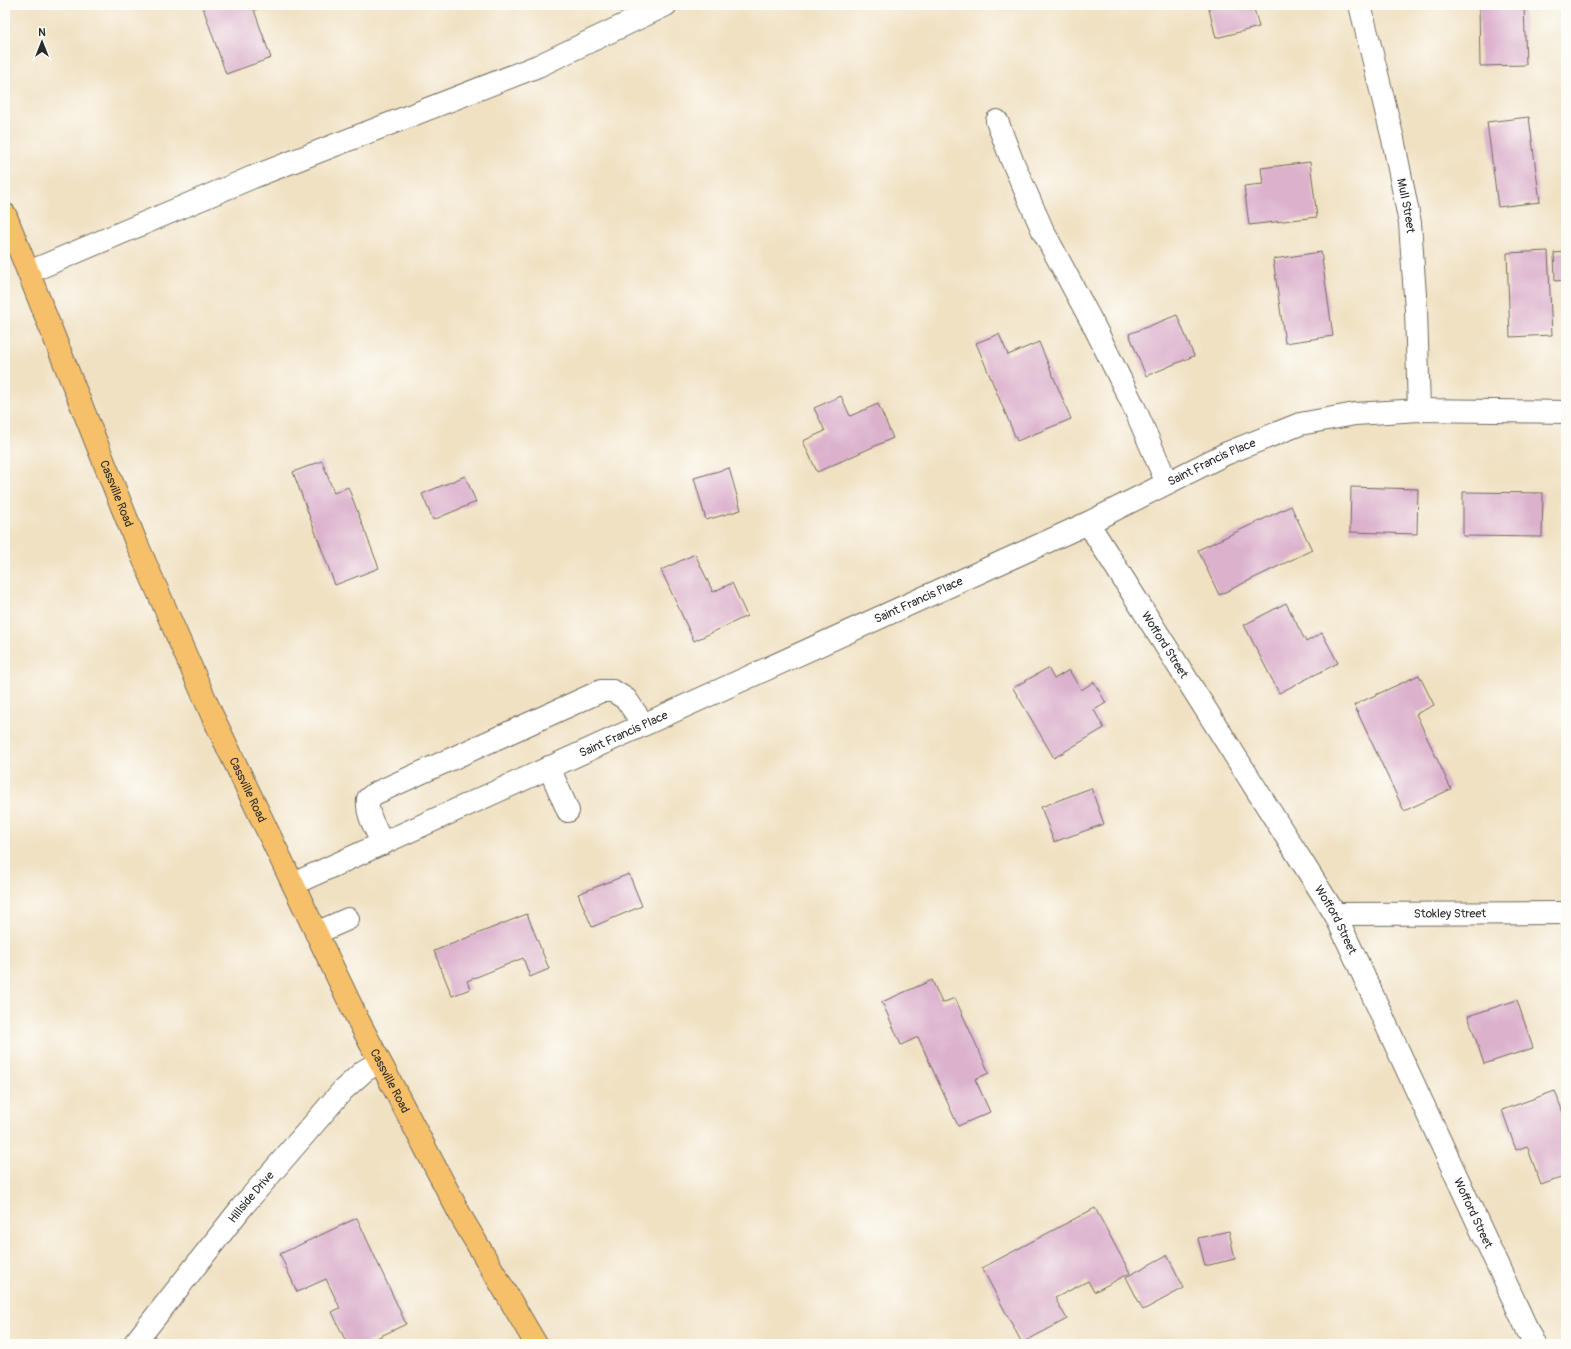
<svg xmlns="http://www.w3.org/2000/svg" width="1571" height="1349" font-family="Pangolin,sans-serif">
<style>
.building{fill:#dbb1cc}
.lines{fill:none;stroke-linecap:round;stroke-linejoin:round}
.minor-casing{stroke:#706b60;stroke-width:24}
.major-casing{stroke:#706b60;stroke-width:24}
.minor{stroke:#fff;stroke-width:22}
.major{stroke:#f6c06b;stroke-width:22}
.labels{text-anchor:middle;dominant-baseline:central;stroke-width:4;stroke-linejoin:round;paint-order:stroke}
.street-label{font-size:12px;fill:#2b2b2b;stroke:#fdfcf7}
</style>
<rect width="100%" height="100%" fill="#fdfcf7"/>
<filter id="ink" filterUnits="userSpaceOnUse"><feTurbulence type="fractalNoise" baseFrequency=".025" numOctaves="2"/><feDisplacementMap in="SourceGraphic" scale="8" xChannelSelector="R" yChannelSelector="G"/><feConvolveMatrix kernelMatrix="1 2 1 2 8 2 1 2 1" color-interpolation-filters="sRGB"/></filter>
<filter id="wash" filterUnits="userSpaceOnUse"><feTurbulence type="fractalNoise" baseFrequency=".012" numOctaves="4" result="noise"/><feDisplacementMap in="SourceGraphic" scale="16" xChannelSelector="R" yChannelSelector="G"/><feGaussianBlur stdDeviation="0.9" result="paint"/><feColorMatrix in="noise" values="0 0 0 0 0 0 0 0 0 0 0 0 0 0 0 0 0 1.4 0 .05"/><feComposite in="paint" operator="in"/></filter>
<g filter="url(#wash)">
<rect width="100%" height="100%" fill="#f0e1c3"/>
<g id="blocks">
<g class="building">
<polygon points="202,5 260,5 261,8 254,10 271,58 226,74"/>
<polygon points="1208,5 1253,5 1259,27 1216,38"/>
<polygon points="1479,5 1524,5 1526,65 1480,66"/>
<polygon points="1529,117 1540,202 1498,207 1487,122"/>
<polygon points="1310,162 1317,217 1249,225 1244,186 1263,184 1261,168"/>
<polygon points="1548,251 1552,335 1510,337 1507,253"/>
<polygon points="1321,252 1333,336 1285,343 1273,259"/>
<polygon points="1566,252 1566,280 1555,281 1554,253"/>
<polygon points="1177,315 1194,356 1146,376 1129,334"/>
<polygon points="999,334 1008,355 1039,342 1071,419 1017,441 976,343"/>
<polygon points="841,396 850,416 878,404 893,438 817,472 803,441 825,431 814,408"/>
<polygon points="322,461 334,493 348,487 379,568 335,585 293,472"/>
<polygon points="729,468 741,510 706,520 694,478"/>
<polygon points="465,476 476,502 433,520 422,494"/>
<polygon points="1351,487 1418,489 1417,534 1350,532"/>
<polygon points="1463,492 1543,493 1542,537 1463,536"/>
<polygon points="1291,506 1312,550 1219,595 1198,550"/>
<polygon points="695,554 713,592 732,583 747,616 694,641 661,570"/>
<polygon points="1286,603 1306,642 1322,633 1338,663 1279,693 1244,625"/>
<polygon points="1048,668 1054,679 1069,670 1081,690 1094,682 1106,703 1094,710 1104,728 1054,758 1013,688"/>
<polygon points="1419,675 1434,705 1416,714 1451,789 1404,811 1354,705"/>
<polygon points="1091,788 1104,824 1054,842 1041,807"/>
<polygon points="629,874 642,906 592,927 578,894"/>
<polygon points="527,914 549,969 530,977 523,958 467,981 470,989 452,996 434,951"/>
<polygon points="932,980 942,1003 955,998 989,1073 975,1079 990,1112 958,1126 918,1037 901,1045 882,1002"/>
<polygon points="1517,1000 1533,1048 1484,1064 1468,1016"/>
<polygon points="1555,1091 1566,1121 1566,1176 1541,1185 1527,1146 1516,1150 1502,1110"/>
<polygon points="1095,1208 1130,1273 1094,1292 1088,1281 1055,1298 1067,1319 1022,1343 982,1268"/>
<polygon points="357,1218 406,1324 364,1344 347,1344 332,1312 340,1308 326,1279 297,1292 280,1254"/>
<polygon points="1229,1231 1235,1259 1205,1266 1198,1238"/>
<polygon points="1167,1255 1184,1288 1143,1310 1126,1277"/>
</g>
</g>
</g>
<g filter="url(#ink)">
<use href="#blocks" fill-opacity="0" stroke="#706b60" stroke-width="1"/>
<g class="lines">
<g class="minor-casing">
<g id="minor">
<path id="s1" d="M1360,5l33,134 17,84 6,87 3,100"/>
<polyline points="997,121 1011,158 1043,231 1094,326 1134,407 1167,483"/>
<polyline points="29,272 253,177 538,66 666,5"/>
<path id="s2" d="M1088,523l247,391 199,430"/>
<polyline points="549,767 568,811"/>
<path d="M383,844c-7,-15 -17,-29 -15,-45l6,-5 227,-103h12l13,8 17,25"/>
<path id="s3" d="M293,884l795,-361 137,-69 75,-30 55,-10 64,-4 147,2"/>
<path id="s4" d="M1335,914l231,-1"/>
<polyline points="316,933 348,919"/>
<path id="s5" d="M134,1344l108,-137 101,-117 21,-19 15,-9"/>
</g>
</g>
<g class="major-casing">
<g id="major">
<path id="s6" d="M5,214l131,328 76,173 145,303 106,202 73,124"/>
</g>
</g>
<use href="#minor" class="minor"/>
<use href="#major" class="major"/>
</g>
</g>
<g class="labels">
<g class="street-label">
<text stroke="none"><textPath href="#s1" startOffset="206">Mull Street</textPath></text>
<text stroke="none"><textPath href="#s3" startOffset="1011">Saint Francis Place</textPath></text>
<text stroke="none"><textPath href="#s6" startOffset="301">Cassville Road</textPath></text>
<text stroke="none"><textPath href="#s3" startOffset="687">Saint Francis Place</textPath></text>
<text stroke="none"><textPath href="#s2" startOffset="144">Wofford Street</textPath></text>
<text stroke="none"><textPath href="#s3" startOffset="363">Saint Francis Place</textPath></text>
<text stroke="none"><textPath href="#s6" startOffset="625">Cassville Road</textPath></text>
<text stroke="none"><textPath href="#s4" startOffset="115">Stokley Street</textPath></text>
<text stroke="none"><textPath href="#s2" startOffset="468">Wofford Street</textPath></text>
<text stroke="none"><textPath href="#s6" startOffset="949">Cassville Road</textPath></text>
<text stroke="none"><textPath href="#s5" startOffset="188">Hillside Drive</textPath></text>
<text stroke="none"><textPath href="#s2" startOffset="792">Wofford Street</textPath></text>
</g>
</g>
<rect width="1571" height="1349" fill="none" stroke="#fdfcf7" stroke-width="20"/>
<g transform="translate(42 42)" stroke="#fdfcf7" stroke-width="3" paint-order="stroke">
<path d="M0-3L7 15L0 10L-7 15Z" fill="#2b2b2b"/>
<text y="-6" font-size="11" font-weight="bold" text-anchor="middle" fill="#2b2b2b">N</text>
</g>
</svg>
